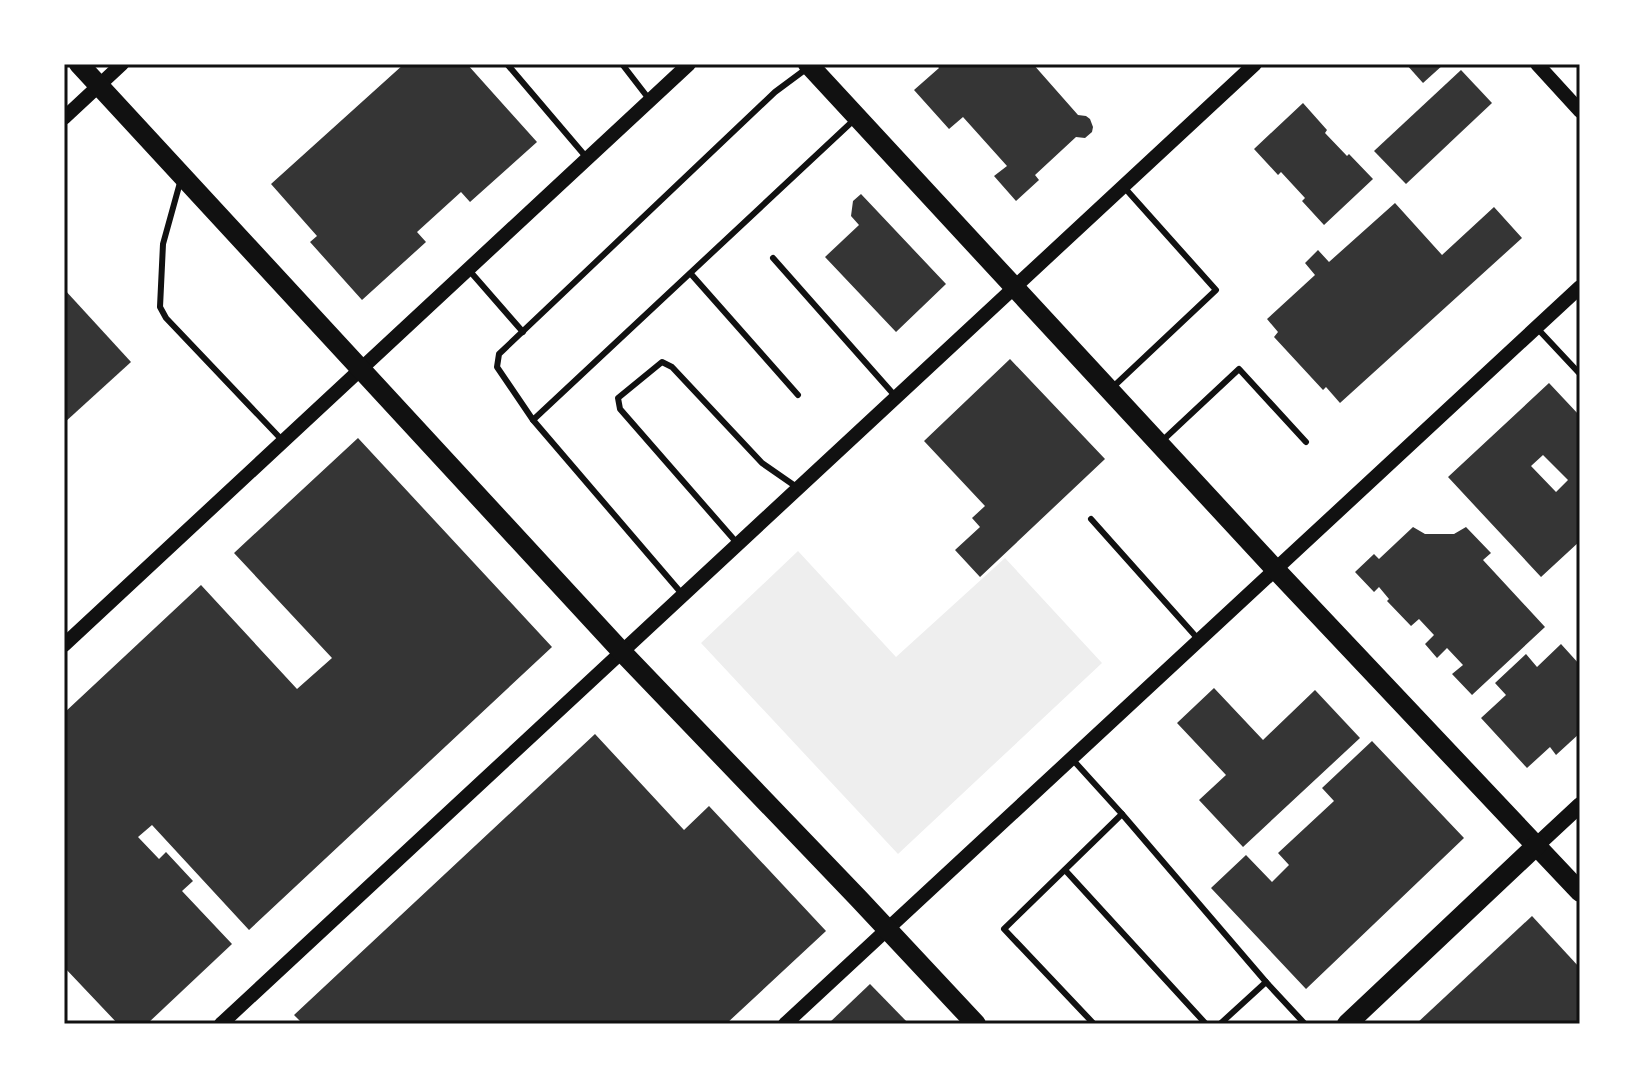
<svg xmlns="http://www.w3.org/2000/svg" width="1644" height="1088" font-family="Signika,sans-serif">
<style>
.green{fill:#eee}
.building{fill:#353535;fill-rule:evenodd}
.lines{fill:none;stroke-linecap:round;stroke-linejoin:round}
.service{stroke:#111;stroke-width:6}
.tertiary{stroke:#111;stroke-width:14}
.secondary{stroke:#111;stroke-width:16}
.primary{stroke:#111;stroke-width:20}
.neatline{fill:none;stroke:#111;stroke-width:3}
</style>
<rect width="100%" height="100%" fill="#fff"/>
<polygon class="green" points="798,551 896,657 1005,558 1102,663 898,854 701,643"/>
<g class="building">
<polygon points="404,64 467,64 537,142 470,202 461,192 417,232 426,242 362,300 310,242 317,236 271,184"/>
<polygon points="936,64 1033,64 1078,115 1086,116 1090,119 1093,127 1092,132 1085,138 1076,137 1035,175 1039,180 1016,201 994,176 1007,166 963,117 949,129 914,90 939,68"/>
<polygon points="1406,64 1444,64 1423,83"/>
<polygon points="1461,70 1492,103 1406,184 1374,151"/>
<polygon points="1303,103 1327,130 1325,133 1347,156 1349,154 1373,179 1324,225 1302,201 1305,198 1281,172 1278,175 1254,149"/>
<polygon points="861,194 946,284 896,332 825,257 859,225 851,216 853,201"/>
<polygon points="1395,203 1442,255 1494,207 1522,238 1340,403 1326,387 1323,390 1274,337 1278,332 1267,319 1315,275 1305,263 1318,250 1329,262"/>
<polygon points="64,289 131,362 64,423"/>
<polygon points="1010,359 1105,459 980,577 955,550 980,527 972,518 985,506 924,441"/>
<path d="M1549,383l31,33v125l-39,36 -93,-100zM1543,455l25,25 -12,12 -25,-26z"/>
<polygon points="358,438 552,647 249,930 152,825 138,837 159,859 166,852 193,881 182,891 232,944 147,1024 118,1024 64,967 64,713 201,585 297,689 332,658 234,553"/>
<polygon points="1413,527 1425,534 1454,534 1466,527 1491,553 1483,560 1545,627 1472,695 1452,674 1463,665 1447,648 1437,658 1425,644 1434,635 1419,619 1411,626 1387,601 1389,599 1379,587 1374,592 1355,572 1374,554 1379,559"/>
<polygon points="1561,644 1580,665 1580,733 1556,755 1550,747 1527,768 1481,718 1506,695 1495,683 1526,654 1537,667"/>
<polygon points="1214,688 1263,740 1315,690 1360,738 1243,847 1199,800 1226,775 1177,723"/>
<polygon points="595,734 684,830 709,806 826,931 726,1024 303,1024 294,1015"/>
<polygon points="1372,741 1464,838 1306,989 1211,888 1246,855 1272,882 1289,865 1278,853 1334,801 1322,788"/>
<polygon points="1532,916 1580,968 1580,1024 1416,1024"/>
<polygon points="870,984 909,1024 828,1024"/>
</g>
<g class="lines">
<g class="service">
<polyline points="507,64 587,158"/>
<polyline points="622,64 649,99"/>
<polyline points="806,69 775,92 499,354 497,367 533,420 855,119"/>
<polyline points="181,179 163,244 160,307 166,318 283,441"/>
<polyline points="773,258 896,397"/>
<polyline points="468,269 523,332"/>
<polyline points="691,274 798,395"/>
<polyline points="1536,327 1580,374"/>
<polyline points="1113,387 1216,290 1123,186"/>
<polyline points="533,420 683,595"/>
<polyline points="1162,441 1239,369 1306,442"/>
<polyline points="1091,519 1199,640"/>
<polyline points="737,543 620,409 618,398 662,362 672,367 762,463 798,488"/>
<polyline points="1073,760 1122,814 1004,929 1094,1024"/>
<polyline points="1122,814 1266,982 1305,1024"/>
<polyline points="1065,870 1206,1024"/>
<polyline points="1220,1024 1266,982"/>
</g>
<g class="tertiary">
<polyline points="1537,64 1580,111"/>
<polyline points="64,118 122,64"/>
<polyline points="64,645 689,64"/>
<polyline points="221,1024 1255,64"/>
<polyline points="785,1024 1580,287"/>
</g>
<polyline class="secondary" points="1537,845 1580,805"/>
<g class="primary">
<polyline points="79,64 622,652 859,899 976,1024"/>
<polyline points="808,64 1275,569 1580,892"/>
<polyline points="1347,1024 1537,845"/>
</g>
</g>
<rect width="1644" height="1088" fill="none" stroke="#ffffff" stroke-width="132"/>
<rect x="66" y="66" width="1512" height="956" class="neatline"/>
</svg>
